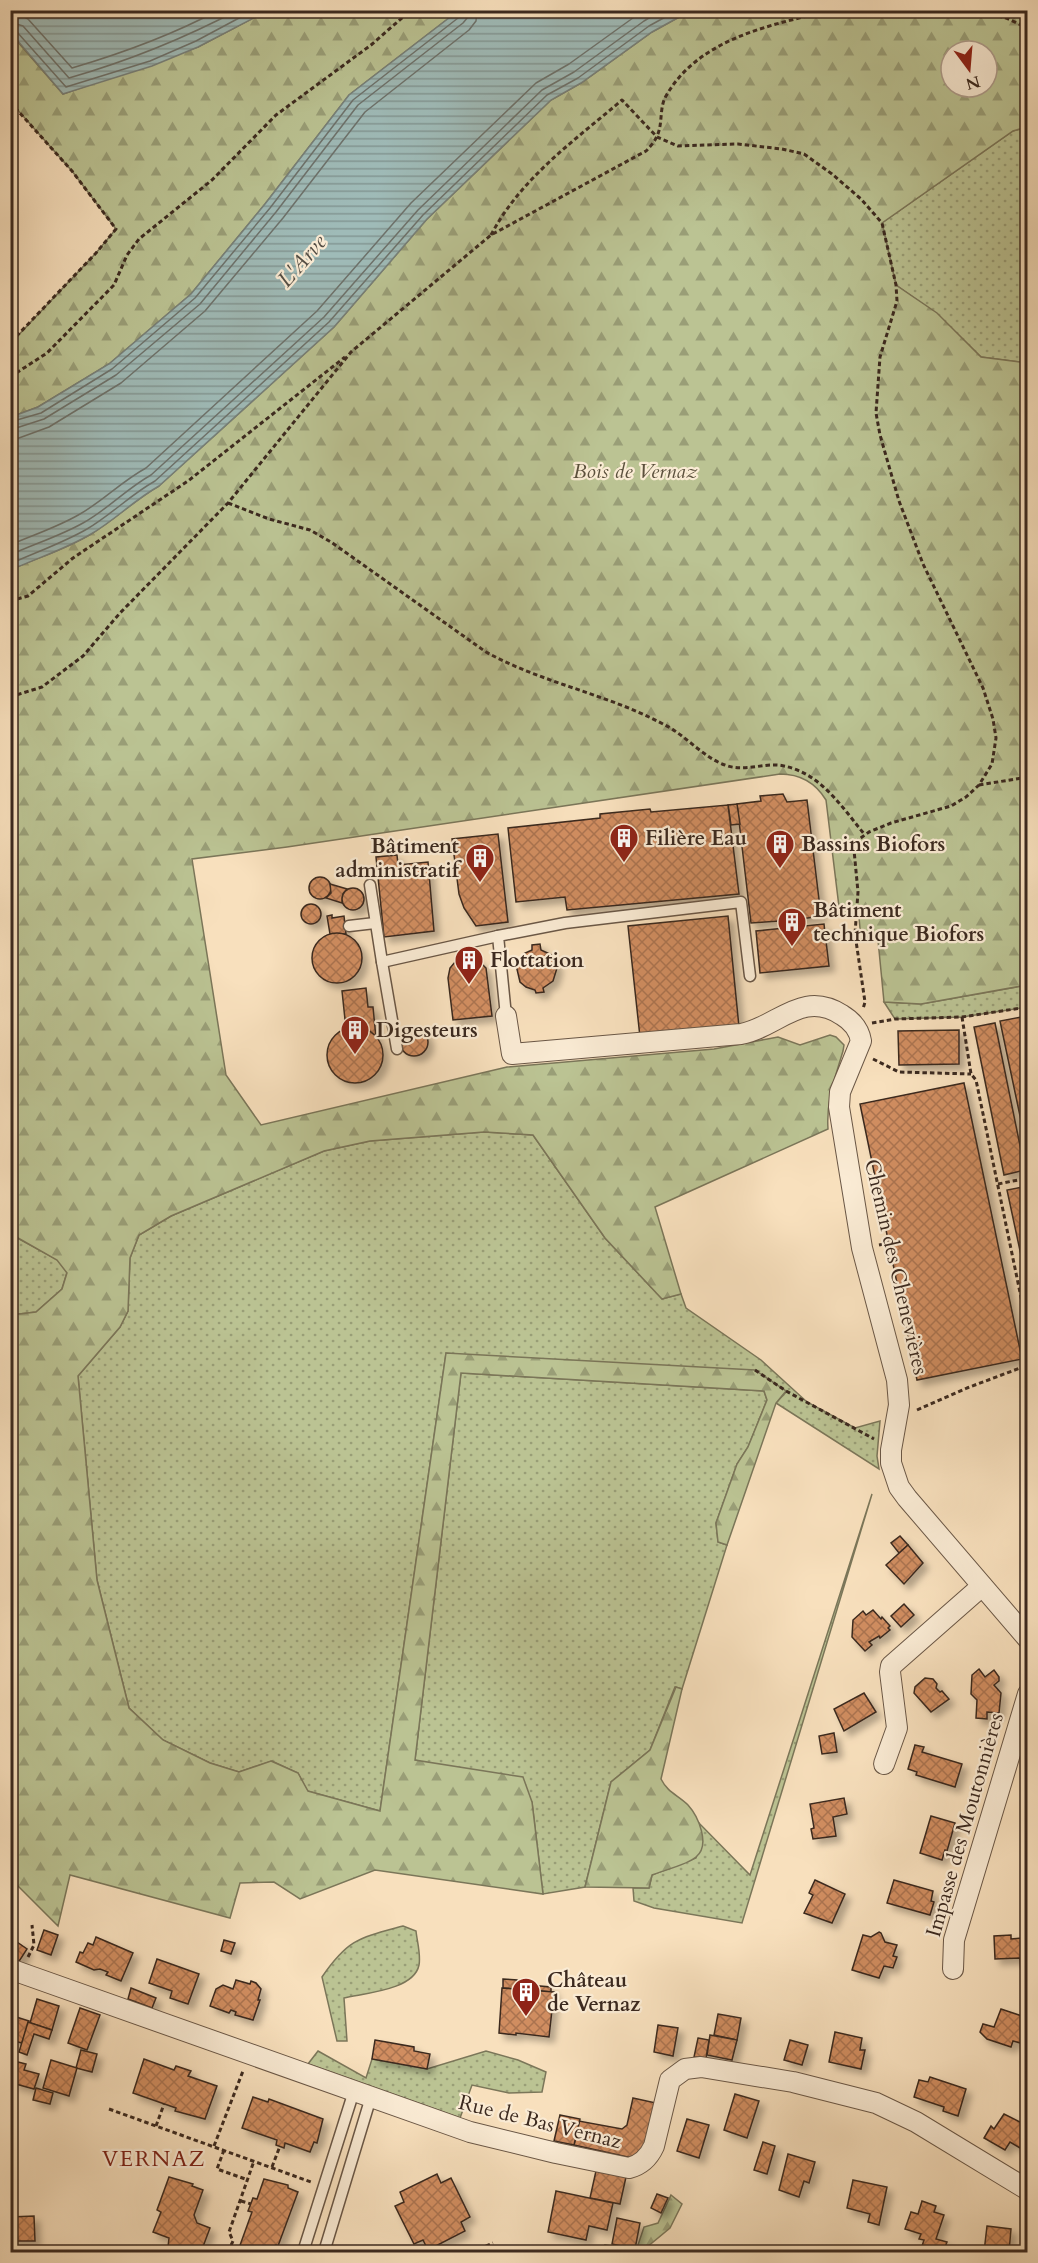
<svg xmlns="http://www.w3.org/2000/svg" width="1038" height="2263" font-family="Cardo,serif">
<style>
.grass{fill:url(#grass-dots);stroke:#7b7659;stroke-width:1.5}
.forest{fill:url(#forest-firs);stroke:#7b7659;stroke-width:1.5;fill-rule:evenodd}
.water{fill:url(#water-rules);stroke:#77817b;stroke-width:1.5}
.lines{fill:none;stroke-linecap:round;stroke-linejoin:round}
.shore{stroke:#6d726c;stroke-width:1.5}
.building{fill:url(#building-cross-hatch);stroke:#3b291f;stroke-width:1.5;filter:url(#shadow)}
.service-casing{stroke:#6a5746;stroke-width:13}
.minor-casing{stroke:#6a5746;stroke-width:22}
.path{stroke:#3b291f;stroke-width:3;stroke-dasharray:4.5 3;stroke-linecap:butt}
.service{stroke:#faebd4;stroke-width:10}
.minor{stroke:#faebd4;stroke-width:20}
.labels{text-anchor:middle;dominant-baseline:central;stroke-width:4.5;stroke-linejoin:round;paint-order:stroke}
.park-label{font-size:21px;font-style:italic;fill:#5b503c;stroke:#faebd4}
.poi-label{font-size:21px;font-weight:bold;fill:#3b291f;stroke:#faebd4;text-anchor:start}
.street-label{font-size:21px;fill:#3b291f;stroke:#faebd4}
.water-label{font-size:22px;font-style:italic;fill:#544e45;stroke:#faebd4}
.neighbourhood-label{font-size:22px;letter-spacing:1.5px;fill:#7a1f14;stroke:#faebd4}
</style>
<defs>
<pattern id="grass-dots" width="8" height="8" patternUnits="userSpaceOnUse" patternTransform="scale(1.5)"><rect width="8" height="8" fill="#bbc393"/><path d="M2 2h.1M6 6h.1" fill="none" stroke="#999e77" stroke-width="1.8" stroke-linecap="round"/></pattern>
<pattern id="forest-firs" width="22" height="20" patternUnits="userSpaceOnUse" patternTransform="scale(1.5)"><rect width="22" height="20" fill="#bbc393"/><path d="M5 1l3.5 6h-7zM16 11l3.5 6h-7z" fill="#999e77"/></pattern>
<pattern id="water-rules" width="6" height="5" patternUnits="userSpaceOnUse" patternTransform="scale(1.5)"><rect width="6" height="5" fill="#9fbbb8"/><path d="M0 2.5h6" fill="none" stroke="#839895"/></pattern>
<pattern id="building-cross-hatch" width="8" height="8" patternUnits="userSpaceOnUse" patternTransform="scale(1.5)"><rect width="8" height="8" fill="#d08d61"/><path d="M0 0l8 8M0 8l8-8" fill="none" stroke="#aa734f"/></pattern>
<filter id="shadow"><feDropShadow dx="5.5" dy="5.5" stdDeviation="3" flood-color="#0004"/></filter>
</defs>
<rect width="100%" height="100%" fill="#f8e0bd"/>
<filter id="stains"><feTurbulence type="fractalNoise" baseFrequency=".00333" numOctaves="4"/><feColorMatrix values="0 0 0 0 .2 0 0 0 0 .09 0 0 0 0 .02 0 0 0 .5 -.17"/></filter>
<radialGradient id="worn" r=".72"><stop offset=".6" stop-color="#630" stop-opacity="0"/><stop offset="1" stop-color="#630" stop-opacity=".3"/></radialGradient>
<g class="grass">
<polygon points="1027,127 1027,363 981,357 937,314 896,285 882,223 1013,131"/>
<polygon points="1027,985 1027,1007 962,1017 895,1019 884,1002 921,1004"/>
<polygon points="484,1132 533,1135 605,1238 662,1299 681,1294 686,1308 761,1360 807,1402 855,1428 880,1421 877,1456 879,1469 776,1403 786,1392 446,1353 380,1811 307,1791 298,1773 272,1761 239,1772 210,1763 163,1740 129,1708 97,1580 78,1376 120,1327 128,1311 130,1258 139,1235 171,1216 324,1151 370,1141"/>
<polygon points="10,1234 58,1260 67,1272 62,1289 36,1312 11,1315"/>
<polygon points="461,1373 764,1391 767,1400 748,1447 737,1464 716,1523 718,1542 727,1545 682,1689 675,1687 650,1750 611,1782 585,1887 543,1894 532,1802 415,1760"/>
<polygon points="872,1494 742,1923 654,1908 634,1901 633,1888 649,1888 652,1875 696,1858 702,1837 699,1823 750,1875"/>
<path d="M403,1926l13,5c1,10 5,24 3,34 -5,25 -54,28 -75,33l3,43h-10l-15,-64c26,-38 37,-39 81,-51z"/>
<polygon points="318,2051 366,2078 372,2059 427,2069 486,2051 518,2060 546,2072 542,2092 509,2093 472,2085 460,2118 308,2064"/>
</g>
<g class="forest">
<polygon points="267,11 458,11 349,95 265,204 191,294 109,364 38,407 11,417 11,343 96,253 116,229 72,171 16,108 11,109 10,33 63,94 198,47"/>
<path d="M690,11h337v116l-14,4 -131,92 14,62 41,28 44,44 46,6v622l-106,19 -37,-2 -6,-62h-17l-2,-23 -19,-2 -14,-115c-11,-18 -26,-26 -46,-26l-493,73 -95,12 34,216 35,50 246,-58 207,-18 64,-12 22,8 30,-10 6,2 8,8 -1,6c-8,27 -17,50 -15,78l-173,78 26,87 -19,5 -57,-61 -72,-103 -49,-3 -114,9 -46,10 -153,65 -32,19 -9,23 -2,53 -8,16 -42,49 19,204 32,128 34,32 47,23 29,9 32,-11 27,12 10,18 72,20 66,-458 309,17 31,21 -10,12 -49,142 -9,-3 -2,-19 21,-59 11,-17 19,-47 -3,-9 -303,-18 -46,387 108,17 9,25 11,92 -168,-24 -75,29 -26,-17 -34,1 -10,35 -160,-43 -12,51 -47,-47v-564l25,-3 26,-23 5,-16 -10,-13 -46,-26 -1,-664c27,-12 56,-21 81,-36 24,-14 43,-34 68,-48l175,-159 93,-108 124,-119 30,-17 71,-51zM951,51h36v36h-36z"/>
<path d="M676,1687l6,2 -21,90c7,14 17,16 27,26 10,11 23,40 8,52 -9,8 -32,13 -44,18l-3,13 -64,-1 26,-105 39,-32z"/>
<polygon points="671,2195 682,2204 670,2228 641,2252 604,2252 605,2245 636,2251 644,2227 658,2223"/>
</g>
<g class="water">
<polygon points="10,11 11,10 267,11 198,47 152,66 63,94 11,33"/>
<path d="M458,11h232l-38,21 -71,51 -30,17 -124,119 -93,108 -175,159c-25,14 -44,34 -68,48 -25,15 -54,24 -80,36v-153l27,-10 71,-43 82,-70 74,-90 84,-109z"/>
</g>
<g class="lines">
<g class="shore">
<path d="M10,13l10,1 8,5 44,49c51,-15 100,-33 147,-58"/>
<path d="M10,22l13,4 46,52c59,-17 114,-39 169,-68"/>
<polyline points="10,29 17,32 66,87 150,61 196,41 254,10"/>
<polyline points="10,422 41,413 112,369 195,298 270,208 353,100 458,18 461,10"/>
<polyline points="10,430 44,419 116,375 200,304 276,212 358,105 463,23 468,17 468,10"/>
<polyline points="10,439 19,438 49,427 121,383 205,311 283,218 365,112 469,30 476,21 477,10"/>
<path d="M10,545c23,-10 48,-18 70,-31 23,-13 42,-33 66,-46l171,-157 94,-108 125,-120 33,-19 75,-54"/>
<path d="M10,555c24,-11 50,-19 73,-32 24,-13 43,-34 68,-48l173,-158 94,-107 124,-120 32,-18 70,-51 18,-11"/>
<path d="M10,564c26,-12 53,-21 77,-35 24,-14 43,-34 68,-48l174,-159 94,-107 124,-120 31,-17 71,-52 29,-16"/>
</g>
</g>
<g class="building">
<polygon points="783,794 787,802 807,800 821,916 793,920 794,924 780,926 779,921 751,923 737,804 761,801 760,796"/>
<polygon points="737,804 740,824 731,825 728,805"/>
<polygon points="728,805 739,894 567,910 565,897 516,902 508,828 600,818 600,814 650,809 651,812"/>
<polygon points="498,834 508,922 476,926 464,908 459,894 452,839"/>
<polygon points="397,855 398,865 428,862 434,931 384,937 376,857"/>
<circle cx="320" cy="888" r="11"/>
<polygon points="330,884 347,889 343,894 342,903 326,898 331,893"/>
<circle cx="353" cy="899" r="11"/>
<circle cx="311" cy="914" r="10"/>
<polygon points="332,915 332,918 344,916 346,934 330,934 327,916"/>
<polygon points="728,916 739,1027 640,1037 628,926"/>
<polygon points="824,924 829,966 760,973 756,931"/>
<circle cx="337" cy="958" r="25"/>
<polygon points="540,944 541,950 552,955 557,968 553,981 543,988 544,992 536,993 535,990 526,987 520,982 516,965 523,954 532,950 532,945"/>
<polygon points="468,957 476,958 486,968 492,1016 453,1020 448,978 450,968 456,961"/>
<polygon points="366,988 368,1007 373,1007 376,1038 360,1028 346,1029 342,991"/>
<polygon points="1021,1017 1028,1048 1028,1154 1000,1021"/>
<polygon points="995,1023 1025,1170 1004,1175 974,1027"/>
<circle cx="355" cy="1055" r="28"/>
<circle cx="414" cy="1042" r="14"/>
<polygon points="959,1030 959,1064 899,1065 898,1031"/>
<polygon points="964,1083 1022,1359 917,1380 860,1104"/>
<polygon points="1028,1186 1028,1288 1007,1190"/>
<polygon points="900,1536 908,1545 899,1553 891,1543"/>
<polygon points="908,1545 923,1563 904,1584 886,1565"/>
<polygon points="904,1604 914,1615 901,1627 891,1616"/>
<polygon points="873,1610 881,1619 882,1617 890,1626 888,1628 890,1630 880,1638 879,1636 869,1642 872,1645 865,1651 852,1637 853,1620 863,1611 866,1615"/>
<polygon points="979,1669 985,1677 994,1670 999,1677 999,1681 994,1685 1001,1693 999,1713 987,1712 987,1719 976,1718 977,1700 971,1694 972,1675"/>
<polygon points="925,1678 933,1679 937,1684 936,1688 940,1692 942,1691 949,1699 931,1712 914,1693 915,1687"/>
<polygon points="864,1693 876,1712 844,1731 834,1709"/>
<polygon points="834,1733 837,1752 822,1754 819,1736"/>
<polygon points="915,1745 924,1747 922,1752 962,1764 955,1787 916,1775 917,1772 908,1769"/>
<polygon points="844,1798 847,1814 833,1817 836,1836 813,1839 811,1829 814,1828 810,1804"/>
<polygon points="931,1816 955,1823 947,1851 945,1850 942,1860 920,1853"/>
<polygon points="815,1880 845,1894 832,1923 804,1913 813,1895 809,1893"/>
<polygon points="894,1880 933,1891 931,1901 934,1902 930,1915 887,1903"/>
<polygon points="44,1930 58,1935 51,1955 37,1950"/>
<polygon points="1028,1931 1028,1974 1021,1974 1020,1958 995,1959 994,1936 1011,1935 1011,1939 1022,1938 1022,1932"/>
<polygon points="879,1932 881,1933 885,1942 897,1945 893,1956 897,1957 893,1968 884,1966 879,1978 852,1970 863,1935 871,1937"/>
<polygon points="96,1937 133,1953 121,1981 106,1975 108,1972 100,1969 94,1970 76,1962 80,1952 83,1953 88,1943 93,1945"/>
<polygon points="224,1940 235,1943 231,1954 221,1951"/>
<polygon points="17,1942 27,1949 18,1963 10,1961 10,1953"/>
<polygon points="157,1959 199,1974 188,2004 170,1998 172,1991 149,1983"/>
<polygon points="503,1979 517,1980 517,1984 551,1987 551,1992 503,1988"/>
<polygon points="236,1980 250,1984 251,1981 256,1983 261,1989 258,2000 260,2000 253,2020 235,2015 236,2012 231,2010 229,2013 210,2006 216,1989 223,1985 233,1989"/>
<polygon points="131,1988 156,1998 152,2008 128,1999"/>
<polygon points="502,1988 554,1992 549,2037 516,2033 516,2035 499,2033"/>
<polygon points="37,1999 59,2006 52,2030 30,2023"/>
<polygon points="80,2008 100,2015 87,2050 68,2043"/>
<polygon points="1001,2009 1022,2016 1024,2011 1028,2012 1028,2033 1024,2044 1013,2041 1011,2047 987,2039 980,2032 983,2024 994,2027"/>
<polygon points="718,2014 741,2018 737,2040 714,2035"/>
<polygon points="10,2015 29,2021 22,2043 10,2040"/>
<polygon points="28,2022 52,2030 49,2039 34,2034 27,2055 19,2052"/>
<polygon points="658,2025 678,2028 673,2056 654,2052"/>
<polygon points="835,2032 862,2038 860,2050 865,2050 861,2069 829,2062"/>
<polygon points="710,2035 737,2040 732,2060 707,2055"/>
<polygon points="698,2038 709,2040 706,2058 694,2057"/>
<polygon points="375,2040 414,2047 414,2051 430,2054 427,2069 372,2059"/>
<polygon points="790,2040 808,2045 802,2065 784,2060"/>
<polygon points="81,2050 97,2054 92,2072 76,2068"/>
<polygon points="144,2059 174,2070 176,2066 191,2071 188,2076 217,2086 205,2119 175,2111 176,2108 133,2093"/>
<polygon points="51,2060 77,2068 69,2096 43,2088"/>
<polygon points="18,2062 26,2064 24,2070 39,2074 34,2089 12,2083"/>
<polygon points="930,2077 966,2089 958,2116 943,2111 944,2107 914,2097 919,2080 928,2082"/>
<polygon points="36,2088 53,2093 50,2104 33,2100"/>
<polygon points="735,2094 759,2101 747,2138 724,2130"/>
<polygon points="253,2097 268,2102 269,2099 323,2119 317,2143 314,2142 310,2152 285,2143 284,2148 276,2145 277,2140 242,2128"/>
<polygon points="633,2098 656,2103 648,2142 632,2158 574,2145 579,2121 622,2129 627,2125"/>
<polygon points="1004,2114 1024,2124 1023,2126 1028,2129 1028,2135 1020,2148 1010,2142 1005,2150 984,2138 991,2126 994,2129"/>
<polygon points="560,2115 580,2119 574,2145 554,2141"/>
<polygon points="687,2119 709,2125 699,2158 677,2151"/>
<polygon points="763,2142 775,2146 767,2174 754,2170"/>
<polygon points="788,2154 815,2162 809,2183 804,2181 799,2197 779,2190"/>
<polygon points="596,2171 626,2177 620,2204 590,2198"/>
<polygon points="437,2174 441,2183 451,2178 470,2217 461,2222 465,2231 428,2250 423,2240 414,2244 395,2206 404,2202 400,2192"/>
<polygon points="169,2177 193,2184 192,2186 203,2190 194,2215 197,2223 210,2228 201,2252 172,2252 173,2249 168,2247 169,2238 153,2232 161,2212 157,2210"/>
<polygon points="264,2179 288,2185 288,2188 298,2192 278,2246 276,2245 273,2252 251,2252 239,2248 252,2212 248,2211 253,2198 257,2199"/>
<polygon points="853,2180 887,2187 879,2225 868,2222 870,2214 847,2208"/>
<polygon points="556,2191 613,2203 607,2230 589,2226 586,2240 548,2232"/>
<polygon points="657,2194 668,2198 661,2213 651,2208"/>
<polygon points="922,2201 936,2206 934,2212 944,2215 936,2239 947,2242 943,2252 930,2252 921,2249 924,2240 919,2239 921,2234 905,2229 911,2212 918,2214"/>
<polygon points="34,2216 35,2241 10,2241 10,2217"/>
<polygon points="617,2218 640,2223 635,2249 612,2244"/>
<polygon points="987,2226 1011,2229 1009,2252 984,2252"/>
</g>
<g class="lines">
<g class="service-casing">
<g id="service">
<polyline points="370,885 382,962"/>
<polyline points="349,926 375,923"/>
<polyline points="506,1016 498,936 565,923 741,902 750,976"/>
<polyline points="397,1049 382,962 498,936"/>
<polyline points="303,2252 354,2091"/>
<polyline points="324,2252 371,2097"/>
</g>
</g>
<g class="minor-casing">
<g id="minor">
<path d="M506,1016l6,38 229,-20c37,-7 61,-45 101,-19 10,6 17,14 19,26l-21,51 -1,15 23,141 35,132 2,25 -8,45v13l8,24 8,11 121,141"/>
<polyline points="884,1764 897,1728 890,1672 891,1666 982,1586"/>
<path d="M10,1969l460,163 86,21 73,15c12,-3 20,-11 25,-22l16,-66 15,-11 16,-2 92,15 83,21 40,19 112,68"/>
<polyline points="953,1969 954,1940 1028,1694"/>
</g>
</g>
<g class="path">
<polyline points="911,10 928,10"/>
<polyline points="976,10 1006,18 1028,28"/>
<polyline points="10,102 72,171 116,229 96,253 10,343"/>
<path d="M491,235c30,-57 83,-94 131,-135l35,37 21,9 60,-2 44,5 22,5 28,20 29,25 21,24 14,62 1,16 -17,56 -4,56 4,22 19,66 24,63 60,124 10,31 3,19 -4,26 -13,21 -13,12 -15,9 -60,17 -22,9 -11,8 -4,10 4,42 -3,42 10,68 -2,7"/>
<polyline points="10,377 47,353 114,285 127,255 139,239 212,180 276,115 371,45 411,10"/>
<path d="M228,503l41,16 41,11 21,12 155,110c56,31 121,42 177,72 23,11 41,35 65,42 16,5 34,-2 50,-1 41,5 63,41 87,70"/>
<polyline points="10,601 28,596 73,558 188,481 345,357"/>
<path d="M10,697l32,-10 41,-31 37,-43 108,-110 123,-151 140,-117 155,-84c4,-4 9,-10 11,-15 6,-12 2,-28 9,-40 33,-58 105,-71 166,-86"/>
<polyline points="979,785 1028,777"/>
<polyline points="962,1017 971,1074 976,1080 1028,1331"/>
<polyline points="872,1023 895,1019 962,1017 1028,1007"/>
<polyline points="873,1059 899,1072 971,1074"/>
<polyline points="998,1184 1028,1178"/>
<polyline points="879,1245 889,1243"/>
<polyline points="755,1370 786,1391 874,1439"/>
<polyline points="917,1410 967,1388 1028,1365"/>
<polyline points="28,1957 34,1945 32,1925"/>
<polyline points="109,2109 311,2182"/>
<polyline points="156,2126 164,2104"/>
<polyline points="214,2146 243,2071"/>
<polyline points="224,2150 217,2169 248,2180"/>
<polyline points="272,2167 280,2146"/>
<polyline points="241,2201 251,2204"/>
<polyline points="228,2252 233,2241 229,2232 254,2161"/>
<polyline points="472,2252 493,2243"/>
</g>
<use href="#service" class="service"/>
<use href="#minor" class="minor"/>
</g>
<defs>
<g id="building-pin" transform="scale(1.5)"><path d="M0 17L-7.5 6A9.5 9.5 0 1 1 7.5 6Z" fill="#8f2418" stroke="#faebd4"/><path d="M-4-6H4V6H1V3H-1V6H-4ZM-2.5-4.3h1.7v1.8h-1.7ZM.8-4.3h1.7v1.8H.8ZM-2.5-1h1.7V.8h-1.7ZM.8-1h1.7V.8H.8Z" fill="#fff"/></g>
</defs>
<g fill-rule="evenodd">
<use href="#building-pin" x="624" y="838"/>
<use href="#building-pin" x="780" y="844"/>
<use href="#building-pin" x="480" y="858"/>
<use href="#building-pin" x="792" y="922"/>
<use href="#building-pin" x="469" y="960"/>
<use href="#building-pin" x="355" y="1030"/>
<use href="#building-pin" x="526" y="1992"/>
</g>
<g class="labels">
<g class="park-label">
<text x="635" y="471">Bois de Vernaz</text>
</g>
<g class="poi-label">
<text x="645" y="838">Filière Eau</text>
<text x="801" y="844">Bassins Biofors</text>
<text x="459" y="846" text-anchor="end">Bâtiment<tspan x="459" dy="24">administratif</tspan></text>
<text x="813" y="910">Bâtiment<tspan x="813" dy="24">technique Biofors</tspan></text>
<text x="490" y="960">Flottation</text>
<text x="376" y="1030">Digesteurs</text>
<text x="547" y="1980">Château<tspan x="547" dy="24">de Vernaz</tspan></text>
</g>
<g class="street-label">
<text transform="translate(896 1267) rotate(77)">Chemin des Chenevières</text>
<text transform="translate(965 1825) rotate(-74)">Impasse des Moutonnières</text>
<text transform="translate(540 2122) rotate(14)">Rue de Bas Vernaz</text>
</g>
<g class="water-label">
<text transform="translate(302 261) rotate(-49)">L'Arve</text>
</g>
<g class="neighbourhood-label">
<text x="154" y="2159">VERNAZ</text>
</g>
</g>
<rect width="1038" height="2263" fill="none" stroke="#f8e0bd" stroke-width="36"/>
<rect x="12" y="12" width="1014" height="2239" fill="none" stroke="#3b291f" stroke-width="3"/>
<rect x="18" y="18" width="1002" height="2227" fill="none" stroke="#3b291f" stroke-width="1.5"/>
<g transform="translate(969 69) rotate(164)"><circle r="28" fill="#faebd4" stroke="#ae9d8c" stroke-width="1.5"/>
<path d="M0-4.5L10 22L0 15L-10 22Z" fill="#8f2418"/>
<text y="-9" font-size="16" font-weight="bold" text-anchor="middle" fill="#3b291f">N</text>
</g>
<rect width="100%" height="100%" filter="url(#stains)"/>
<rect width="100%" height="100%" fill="url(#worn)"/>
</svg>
